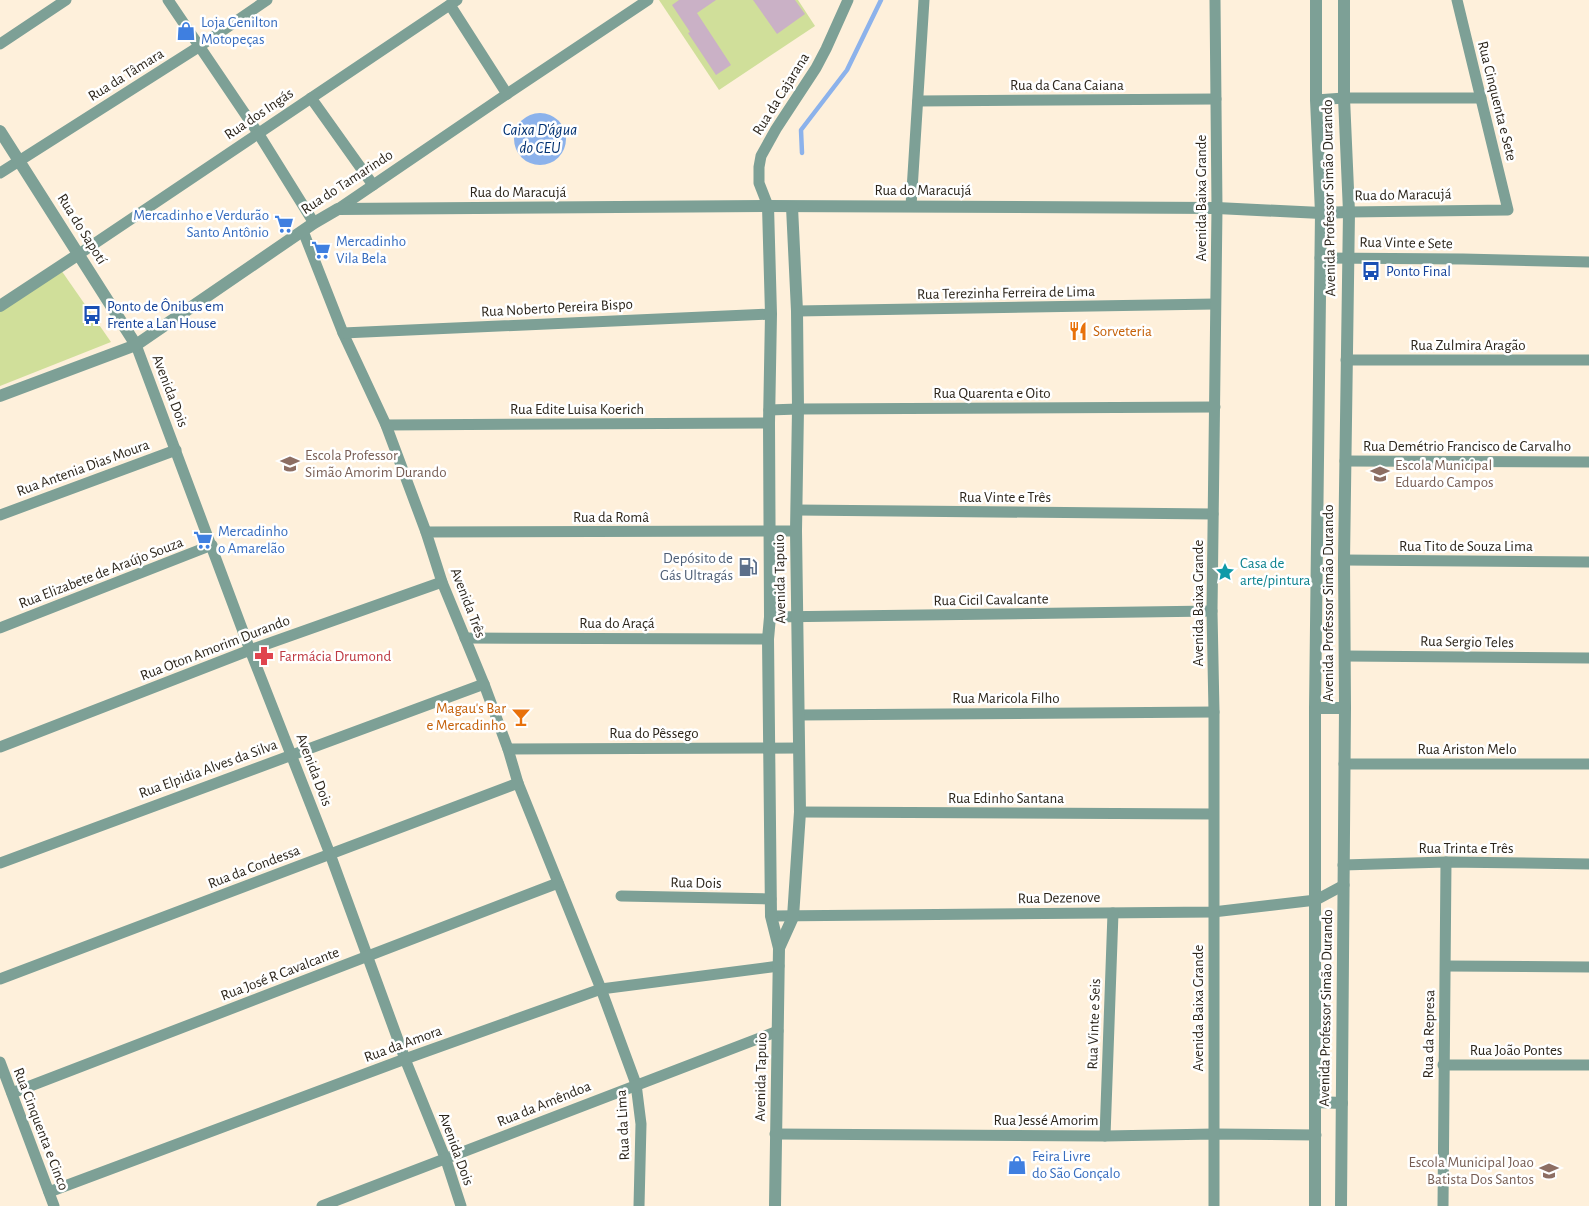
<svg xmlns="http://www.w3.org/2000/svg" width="1589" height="1206" font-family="'Alegreya Sans',sans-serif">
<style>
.green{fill:#d0df9a}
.water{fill:#8cb2eb}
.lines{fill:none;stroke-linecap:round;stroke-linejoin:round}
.stream{stroke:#8cb2eb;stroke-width:4.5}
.building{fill:#cab1c6}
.minor{stroke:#7da096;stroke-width:11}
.tertiary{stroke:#7da096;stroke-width:12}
.labels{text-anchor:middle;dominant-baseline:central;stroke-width:5;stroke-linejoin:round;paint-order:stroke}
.shop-label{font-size:15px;fill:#366cbe;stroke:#fff;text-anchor:start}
.street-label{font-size:15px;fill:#2d261c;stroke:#fff}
.transit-label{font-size:15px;fill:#164399;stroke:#fff;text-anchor:start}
.food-label{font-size:15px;fill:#c56008;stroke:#fff;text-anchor:start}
.education-label{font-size:15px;fill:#785e54;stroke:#fff;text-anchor:start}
.service-label{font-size:15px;fill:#4e5e75;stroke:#fff;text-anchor:end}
.culture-label{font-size:15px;fill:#0d838f;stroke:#fff;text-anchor:start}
.health-label{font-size:15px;fill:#be3a42;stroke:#fff;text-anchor:start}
.water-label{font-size:16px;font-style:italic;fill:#013172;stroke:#fff}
</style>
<rect width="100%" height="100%" fill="#fef0db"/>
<g class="green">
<polygon points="659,0 798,0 815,26 719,90"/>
<polygon points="61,270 111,342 0,386 0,311"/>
</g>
<circle class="water" cx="540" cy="139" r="26"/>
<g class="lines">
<polyline class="stream" points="802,153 801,130 847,70 881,0"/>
</g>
<g class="building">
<polygon points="679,0 716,0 697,13 731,65 716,75 688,33 690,32 672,5"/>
<polygon points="753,0 795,0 805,14 777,34"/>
</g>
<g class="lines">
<g class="minor">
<polyline points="168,0 258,133 314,223"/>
<polyline points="450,5 507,94"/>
<polyline points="0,44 66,0"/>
<polyline points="311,98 373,185"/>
<polyline points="1316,100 1344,98 1481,98"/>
<polyline points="918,101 1216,99"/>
<polyline points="0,173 200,46 267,0"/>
<polyline points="768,206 759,183 759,167 761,156 776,129 816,68 826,49 848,0"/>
<polyline points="911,206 924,0"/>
<polyline points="338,209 507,94 648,0"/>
<polyline points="1349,212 1508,210 1457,0"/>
<polyline points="303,231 343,333 386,425 426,532 442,582 484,684 508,749 518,783 601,989 636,1084 641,1124 639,1206"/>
<polyline points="79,254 457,0"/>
<polyline points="1320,258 1463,259 1589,262"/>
<polyline points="797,311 1215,304"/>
<polyline points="343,333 771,314"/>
<polyline points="136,345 250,650 330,854 405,1059 446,1160 461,1206"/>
<polyline points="1346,360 1589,360"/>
<polyline points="769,410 798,409 1215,407"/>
<polyline points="386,425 769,423"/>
<polyline points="1345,461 1589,462"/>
<polyline points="797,510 1213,514"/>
<polyline points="0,515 176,450"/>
<polyline points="426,532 796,531"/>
<polyline points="1344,560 1589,562"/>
<polyline points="770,617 1212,611"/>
<polyline points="0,628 212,545"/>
<polyline points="465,638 768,639"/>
<polyline points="1345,656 1589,658"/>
<polyline points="799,715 1214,712"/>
<polyline points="0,747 250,650 442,582"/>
<polyline points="508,749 799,748"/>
<polyline points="1344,764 1589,764"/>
<polyline points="800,812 1213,814"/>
<polyline points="0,863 484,684"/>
<polyline points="1343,865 1446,862 1589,864"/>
<polyline points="621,896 771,899"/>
<polyline points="771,916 1213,912 1316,900 1344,885"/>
<polyline points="1446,966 1589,967"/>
<polyline points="0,979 518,783"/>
<polyline points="0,1062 54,1206"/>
<polyline points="1443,1065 1589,1065"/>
<polyline points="12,1093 558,883"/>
<polyline points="775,1134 1105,1136 1214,1134 1316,1135"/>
<polyline points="1105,1136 1113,913"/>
<polyline points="49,1192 405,1059 601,989 779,966"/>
<polyline points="322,1206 778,1031"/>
<polyline points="1214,1206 1214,712 1212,611 1217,208 1215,0"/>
<polyline points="1443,1206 1446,862"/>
</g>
<g class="tertiary">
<polyline points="0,131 136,345"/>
<polyline points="768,206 771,314 769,423 770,617 768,639 771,916 779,948 775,1206"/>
<polyline points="0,306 79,254"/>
<polyline points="0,396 136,345 314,223 338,209 768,206 1217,208 1321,213 1349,212"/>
<polyline points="1315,708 1345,708"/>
<polyline points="779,948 793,917 800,812 796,531 798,409 797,311 792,207"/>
<polyline points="1316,1102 1342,1103"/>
<polyline points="1315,1206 1315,708 1321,213 1316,100 1316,0"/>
<polyline points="1341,1206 1345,708 1344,560 1349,212 1344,98 1344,0"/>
</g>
</g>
<defs>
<g id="shop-bare" transform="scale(1.5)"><path d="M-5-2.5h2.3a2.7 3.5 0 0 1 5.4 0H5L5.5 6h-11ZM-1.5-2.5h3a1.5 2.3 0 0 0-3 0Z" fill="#3f7fe0" stroke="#fff" stroke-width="2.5" paint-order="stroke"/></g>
<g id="supermarket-bare" transform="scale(1.5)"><path d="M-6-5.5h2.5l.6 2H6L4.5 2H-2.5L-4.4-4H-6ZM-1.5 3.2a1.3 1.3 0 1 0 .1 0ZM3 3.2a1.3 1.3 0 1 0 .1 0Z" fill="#3f7fe0" stroke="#fff" stroke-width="2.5" paint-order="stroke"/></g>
<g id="bus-bare" transform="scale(1.5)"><path d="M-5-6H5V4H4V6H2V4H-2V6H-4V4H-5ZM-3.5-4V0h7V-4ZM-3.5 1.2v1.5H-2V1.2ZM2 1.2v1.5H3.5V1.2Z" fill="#1a4fb4" stroke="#fff" stroke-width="2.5" paint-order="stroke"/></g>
<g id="restaurant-bare" transform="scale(1.5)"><path d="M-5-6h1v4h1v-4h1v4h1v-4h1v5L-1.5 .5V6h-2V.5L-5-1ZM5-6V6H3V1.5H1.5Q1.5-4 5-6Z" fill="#e8710a" stroke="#fff" stroke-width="2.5" paint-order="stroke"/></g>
<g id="school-bare" transform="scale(1.5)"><path d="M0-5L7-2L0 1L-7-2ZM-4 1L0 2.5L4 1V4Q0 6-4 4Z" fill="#8d6e63" stroke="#fff" stroke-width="2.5" paint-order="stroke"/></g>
<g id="fuel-bare" transform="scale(1.5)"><path d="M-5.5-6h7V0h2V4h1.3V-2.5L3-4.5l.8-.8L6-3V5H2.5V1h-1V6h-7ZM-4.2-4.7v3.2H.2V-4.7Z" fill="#5c6f8a" stroke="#fff" stroke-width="2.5" paint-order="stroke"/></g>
<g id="sight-bare" transform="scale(1.5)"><path d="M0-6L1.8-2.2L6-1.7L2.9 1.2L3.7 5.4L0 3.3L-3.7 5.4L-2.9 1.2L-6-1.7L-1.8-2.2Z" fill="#0f9aa8" stroke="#fff" stroke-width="2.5" paint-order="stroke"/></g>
<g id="pharmacy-bare" transform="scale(1.5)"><path d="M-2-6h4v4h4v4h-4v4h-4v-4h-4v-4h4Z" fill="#e0444e" stroke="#fff" stroke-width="2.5" paint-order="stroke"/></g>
<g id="bar-bare" transform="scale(1.5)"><path d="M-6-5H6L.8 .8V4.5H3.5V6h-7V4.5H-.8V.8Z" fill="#e8710a" stroke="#fff" stroke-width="2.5" paint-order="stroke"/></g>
</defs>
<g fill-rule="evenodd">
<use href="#shop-bare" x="186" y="31"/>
<use href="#supermarket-bare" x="284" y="224"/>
<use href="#supermarket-bare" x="321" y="250"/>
<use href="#bus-bare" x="1371" y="271"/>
<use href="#bus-bare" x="92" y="315"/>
<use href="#restaurant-bare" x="1078" y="331"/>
<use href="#school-bare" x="290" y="464"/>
<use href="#school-bare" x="1380" y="474"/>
<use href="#supermarket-bare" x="203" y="540"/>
<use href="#fuel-bare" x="748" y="567"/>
<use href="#sight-bare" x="1225" y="572"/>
<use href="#pharmacy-bare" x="264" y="656"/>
<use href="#bar-bare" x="521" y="717"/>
<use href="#shop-bare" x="1017" y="1165"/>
<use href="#school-bare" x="1549" y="1171"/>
</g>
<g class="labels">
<g class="shop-label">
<text x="201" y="22">Loja Genilton<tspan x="201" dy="17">Motopeças</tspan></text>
<text x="269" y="215" text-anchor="end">Mercadinho e Verdurão<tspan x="269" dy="17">Santo Antônio</tspan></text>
<text x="336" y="241">Mercadinho<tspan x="336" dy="17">Vila Bela</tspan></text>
<text x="218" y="531">Mercadinho<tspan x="218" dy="17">o Amarelão</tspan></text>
<text x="1032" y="1156">Feira Livre<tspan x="1032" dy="17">do São Gonçalo</tspan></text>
</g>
<g class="street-label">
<text transform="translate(126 75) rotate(-32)">Rua da Tâmara</text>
<text x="1067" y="85">Rua da Cana Caiana</text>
<text transform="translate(781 94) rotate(-58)">Rua da Cajarana</text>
<text transform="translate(1497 101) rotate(76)">Rua Cinquenta e Sete</text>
<text transform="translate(259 114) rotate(-34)">Rua dos Ingás</text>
<text transform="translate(347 182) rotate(-33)">Rua do Tamarindo</text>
<text x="923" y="190">Rua do Maracujá</text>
<text x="518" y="192">Rua do Maracujá</text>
<text transform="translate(1403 195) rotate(-1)">Rua do Maracujá</text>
<text transform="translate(1201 198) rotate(-90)">Avenida Baixa Grande</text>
<text transform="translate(1329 198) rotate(-91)">Avenida Professor Simão Durando</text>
<text transform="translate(82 229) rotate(58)">Rua do Sapotí</text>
<text transform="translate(1406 243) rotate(1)">Rua Vinte e Sete</text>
<text transform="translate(1006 293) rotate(-1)">Rua Terezinha Ferreira de Lima</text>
<text transform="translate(557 308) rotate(-3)">Rua Noberto Pereira Bispo</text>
<text x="1468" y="345">Rua Zulmira Aragão</text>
<text transform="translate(170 391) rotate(69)">Avenida Dois</text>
<text x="992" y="393">Rua Quarenta e Oito</text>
<text x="577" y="409">Rua Edite Luisa Koerich</text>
<text x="1467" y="446">Rua Demétrio Francisco de Carvalho</text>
<text transform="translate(83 468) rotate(-20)">Rua Antenia Dias Moura</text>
<text x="1005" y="497">Rua Vinte e Três</text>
<text x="611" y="517">Rua da Româ</text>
<text x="1466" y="546">Rua Tito de Souza Lima</text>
<text transform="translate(101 573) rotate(-21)">Rua Elizabete de Araújo Souza</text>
<text transform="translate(780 579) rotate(-91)">Avenida Tapuio</text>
<text transform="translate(991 600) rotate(-1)">Rua Cicil Cavalcante</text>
<text transform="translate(468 603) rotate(69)">Avenida Três</text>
<text transform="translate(1198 603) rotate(-90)">Avenida Baixa Grande</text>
<text transform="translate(1328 603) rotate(-90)">Avenida Professor Simão Durando</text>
<text x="617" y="623">Rua do Araçá</text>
<text transform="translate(1467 642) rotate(1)">Rua Sergio Teles</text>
<text transform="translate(215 648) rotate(-21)">Rua Oton Amorim Durando</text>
<text x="1006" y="698">Rua Maricola Filho</text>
<text x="654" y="733">Rua do Pêssego</text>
<text x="1467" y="749">Rua Ariston Melo</text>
<text transform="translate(208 769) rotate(-20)">Rua Elpidia Alves da Silva</text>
<text transform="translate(314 770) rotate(69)">Avenida Dois</text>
<text x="1006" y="798">Rua Edinho Santana</text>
<text x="1466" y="848">Rua Trinta e Três</text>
<text transform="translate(254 867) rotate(-21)">Rua da Condessa</text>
<text transform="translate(696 883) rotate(1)">Rua Dois</text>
<text transform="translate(1059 898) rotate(-1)">Rua Dezenove</text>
<text transform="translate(280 974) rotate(-21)">Rua José R Cavalcante</text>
<text transform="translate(1198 1008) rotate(-90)">Avenida Baixa Grande</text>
<text transform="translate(1326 1008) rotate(-89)">Avenida Professor Simão Durando</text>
<text transform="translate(1094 1024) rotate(-88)">Rua Vinte e Seis</text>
<text transform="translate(1429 1034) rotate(-89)">Rua da Represa</text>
<text transform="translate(403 1044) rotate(-20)">Rua da Amora</text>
<text x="1516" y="1050">Rua João Pontes</text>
<text transform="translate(761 1077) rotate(-89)">Avenida Tapuio</text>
<text transform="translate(544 1104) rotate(-22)">Rua da Amêndoa</text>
<text x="1046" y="1120">Rua Jessé Amorim</text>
<text transform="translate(623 1125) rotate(-93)">Rua da Lima</text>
<text transform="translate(41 1129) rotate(69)">Rua Cinquenta e Cinco</text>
<text transform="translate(456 1149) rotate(70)">Avenida Dois</text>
</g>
<g class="transit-label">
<text x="1386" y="271">Ponto Final</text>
<text x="107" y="306">Ponto de Ônibus em<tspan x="107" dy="17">Frente a Lan House</tspan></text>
</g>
<g class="food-label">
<text x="1093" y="331">Sorveteria</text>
<text x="506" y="708" text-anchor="end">Magau's Bar<tspan x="506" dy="17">e Mercadinho</tspan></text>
</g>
<g class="education-label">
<text x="305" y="455">Escola Professor<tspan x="305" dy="17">Simão Amorim Durando</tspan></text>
<text x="1395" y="465">Escola Municipal<tspan x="1395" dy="17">Eduardo Campos</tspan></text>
<text x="1534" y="1162" text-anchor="end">Escola Municipal Joao<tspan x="1534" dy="17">Batista Dos Santos</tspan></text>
</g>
<g class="service-label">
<text x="733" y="558">Depósito de<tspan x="733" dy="17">Gás Ultragás</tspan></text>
</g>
<g class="culture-label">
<text x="1240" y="563">Casa de<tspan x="1240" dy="17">arte/pintura</tspan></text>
</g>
<g class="health-label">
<text x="279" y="656">Farmácia Drumond</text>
</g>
<g class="water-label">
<text x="540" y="130">Caixa D'água<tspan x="540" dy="18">do CEU</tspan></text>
</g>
</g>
</svg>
